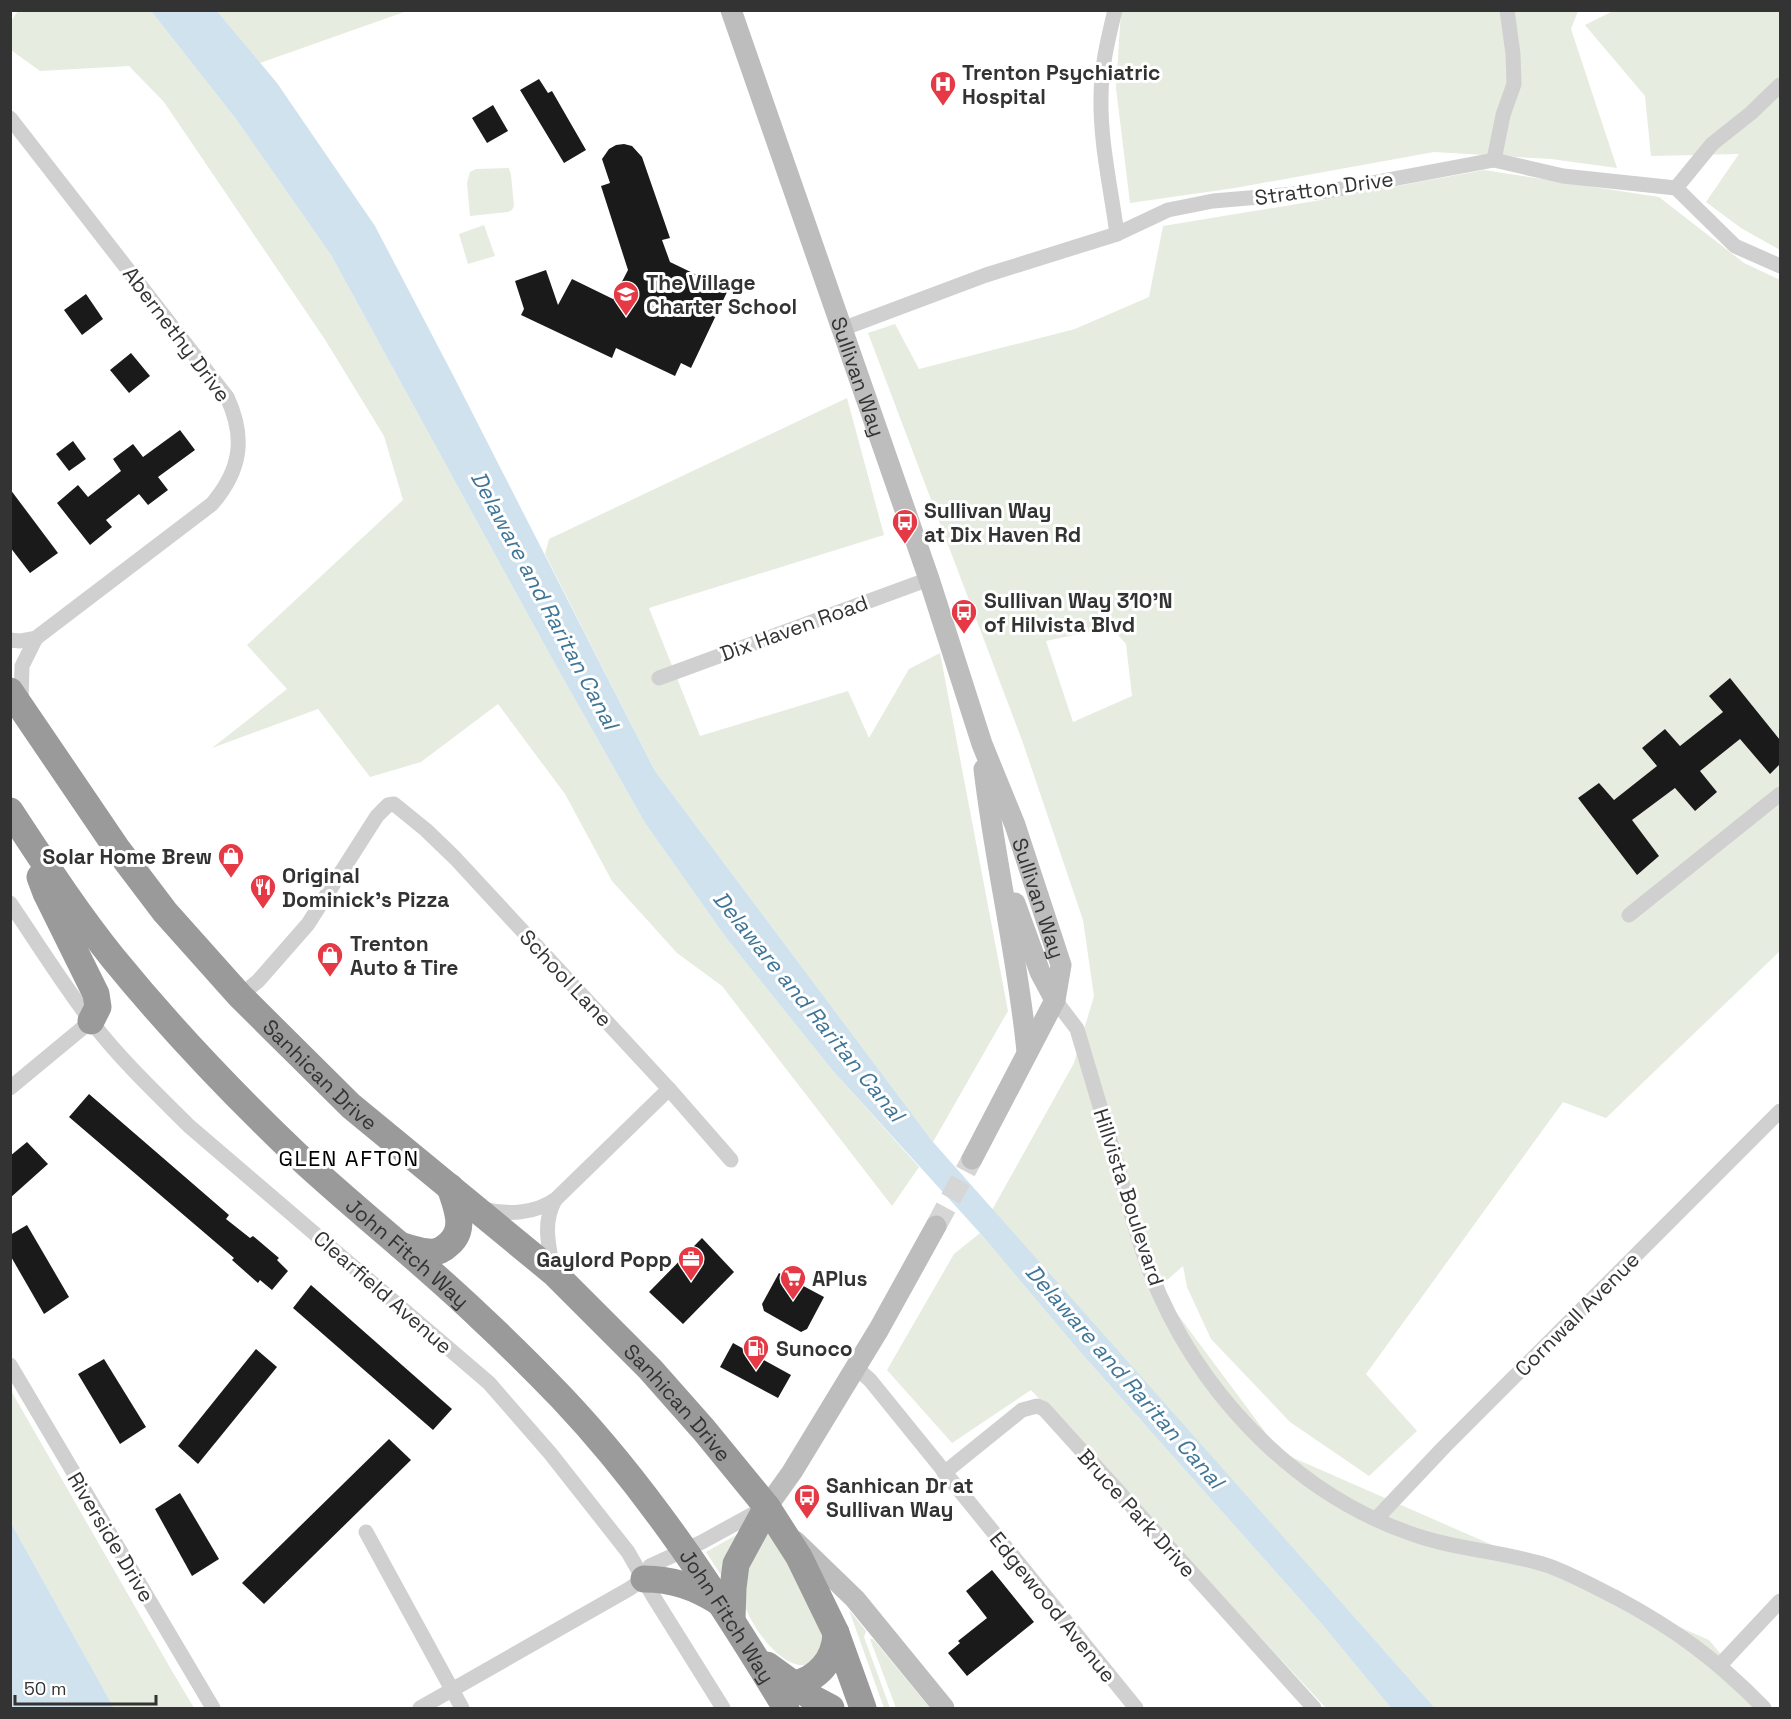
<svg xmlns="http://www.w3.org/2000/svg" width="1791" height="1719" font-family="'Space Grotesk',sans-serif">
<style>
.green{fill:#e6ecdf;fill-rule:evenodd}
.water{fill:#cfe2ee}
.building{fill:#1a1a1a}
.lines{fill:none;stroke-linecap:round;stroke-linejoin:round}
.secondary-tunnel{stroke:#d6d6d6;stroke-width:21;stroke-dasharray:21 10;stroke-linecap:butt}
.street{stroke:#d0d0d0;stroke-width:15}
.secondary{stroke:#bdbdbd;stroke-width:21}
.highway{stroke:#9a9a9a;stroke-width:27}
.labels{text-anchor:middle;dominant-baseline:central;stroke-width:6;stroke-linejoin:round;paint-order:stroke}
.poi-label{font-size:21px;font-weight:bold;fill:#333;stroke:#fff;text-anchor:start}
.street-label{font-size:21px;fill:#333;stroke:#fff}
.water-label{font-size:22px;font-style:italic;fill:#3f7597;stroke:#fff}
.neighbourhood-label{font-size:22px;letter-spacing:1.5px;fill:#000;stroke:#fff}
</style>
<rect width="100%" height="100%" fill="#fff"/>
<g class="green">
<polygon points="18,11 151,11 236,119 331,255 550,655 645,823 727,939 833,1071 919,1167 892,1206 722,986 677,953 612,881 565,794 498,704 421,762 370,777 318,709 212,748 287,689 247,645 403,500 384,436 324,338 164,102 129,66 40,71 11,50 11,21"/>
<polygon points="217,11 407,11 260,63"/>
<polygon points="1121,11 1578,11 1571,29 1617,168 1551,159 1434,152 1235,188 1130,203 1116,88"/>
<polygon points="1613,11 1780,11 1780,250 1741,228 1706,202 1739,154 1651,156 1645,96 1585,25"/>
<polygon points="509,168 511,175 514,206 512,210 508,212 470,216 467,183 470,172 476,169"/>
<path d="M1484,170l175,27 85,66 36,17v460l-50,-61 -21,17 14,16 -43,34 -15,-17 -23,19 15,18 -43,34 -15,-17 -21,15 59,77 -5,-55 43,-32 20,22 22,-18 -17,-21 40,-32 30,34 10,-9v187l-174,167 -43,-16 -197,272 51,57 -48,45 -79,-54 -79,-83 -24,-52 -4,-21 -25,22 122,164 429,188 57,68h-331l-443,-498 82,-147 20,-67 -11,-76 -60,-177 -155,-410 27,-9 24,45 156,-40 74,-32 14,-71 164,-27zM1111,627l15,17 6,52 -59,26 -27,-81z"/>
<polygon points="484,225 495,256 468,264 459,234"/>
<polygon points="847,398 884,535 649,608 700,736 848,691 869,738 909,669 940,653 1008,1011 933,1142 655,771 545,554 549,539"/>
<polygon points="980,1233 1075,1346 1321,1623 1391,1708 1326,1708 1031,1390 952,1443 887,1370 954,1254"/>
<polygon points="10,1389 172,1671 194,1708 114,1708 11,1523"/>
<path d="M767,1530l39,61 19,51c-4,6 -8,16 -13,20 -26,17 -69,-44 -69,-67 0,-24 13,-45 24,-65z"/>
<polygon points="738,1534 724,1580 706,1552"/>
<polygon points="849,1610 866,1631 864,1637 890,1708 884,1708"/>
<polygon points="870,1639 873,1639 930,1708 896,1708"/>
</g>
<g class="water">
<polygon points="151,11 217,11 277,83 375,226 453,375 655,771 933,1142 1435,1708 1391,1708 1321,1623 1075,1346 980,1233 833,1071 727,939 645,823 550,655 331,255 236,119"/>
<polygon points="11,1523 114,1708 11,1708"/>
</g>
<g class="building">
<polygon points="539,79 548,93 552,91 586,150 564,163 520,90"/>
<polygon points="493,105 508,131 487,143 472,118"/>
<polygon points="624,144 632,146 642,157 670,238 662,240 670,262 728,290 691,368 681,363 675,376 616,348 612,358 521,315 524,309 515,281 546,270 558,305 572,279 613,299 628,270 601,186 610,183 602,159 609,149 616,145"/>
<polygon points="86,294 103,319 82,335 64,310"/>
<polygon points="131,353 150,376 129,393 110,370"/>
<polygon points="180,430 195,450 158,477 168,490 148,505 139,494 106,520 112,527 90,545 57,503 78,485 88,497 121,471 113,459 133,444 143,457"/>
<polygon points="73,441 86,459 69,471 56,454"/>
<polygon points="10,489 58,553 30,573 10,547"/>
<polygon points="1730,678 1780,740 1780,764 1770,774 1740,739 1700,771 1717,792 1695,811 1675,788 1632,820 1659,856 1637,875 1578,798 1599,783 1614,800 1657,766 1642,748 1665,729 1680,746 1723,712 1709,696"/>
<polygon points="89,1094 229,1215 226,1219 250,1238 253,1236 279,1258 277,1260 288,1271 272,1290 260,1280 258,1283 232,1260 234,1258 69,1117"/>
<polygon points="27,1142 48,1164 10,1198 10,1156"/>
<polygon points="27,1225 69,1297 44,1314 10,1255 10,1235"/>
<polygon points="702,1238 734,1272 683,1324 649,1292"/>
<polygon points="779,1273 824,1297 807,1329 801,1332 764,1311 762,1304"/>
<polygon points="311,1285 452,1409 433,1430 293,1308"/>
<polygon points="733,1343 791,1375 778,1398 720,1367"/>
<polygon points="256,1349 277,1367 198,1464 178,1446"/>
<polygon points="104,1359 146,1427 120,1444 78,1374"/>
<polygon points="389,1439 411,1460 264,1604 242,1583"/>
<polygon points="180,1493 219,1559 192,1576 155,1509"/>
<polygon points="992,1570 1034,1622 967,1676 948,1653 960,1643 958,1641 987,1618 966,1591"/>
</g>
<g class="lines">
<polyline class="secondary-tunnel" points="936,1226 972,1159"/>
<g class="street">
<path d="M1115,10c-7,29 -14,57 -14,87 -1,45 10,92 16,137"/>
<path d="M10,118l217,279c19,41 14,73 -15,107l-176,134 -14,28 -1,36"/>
<polyline points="1494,160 1503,115 1514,84 1513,54 1507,10"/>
<polyline points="1676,188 1735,246 1780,266"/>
<polyline points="842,329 986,275 1117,234 1168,210 1213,201 1329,191 1494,160 1563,176 1676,188 1712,144 1751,113 1780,85"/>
<polyline points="10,640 20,641 36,638"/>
<polyline points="659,678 929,579"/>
<path d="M10,903c28,41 54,83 84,122 29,37 62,68 95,101l300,257 61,70 78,99 25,44 70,112"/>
<polyline points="1629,915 1780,794"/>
<polyline points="240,996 258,981 308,924 377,816 388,805 394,804 426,830 455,858 669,1089 731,1160"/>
<path d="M1055,1000l22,29c16,54 32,107 47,160 8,26 15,54 25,80 45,118 141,223 263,265 44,16 92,17 137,32 22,8 44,20 66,31 60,32 101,62 149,111"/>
<polyline points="10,1088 91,1021"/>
<path d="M483,1209c24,6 52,5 73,-10l113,-110"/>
<path d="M553,1270c-4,-24 -11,-47 2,-70"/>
<polyline points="10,1365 213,1708"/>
<polyline points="855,1367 870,1380 1136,1708"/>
<polyline points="944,1473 1022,1410 1037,1406 1044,1409 1314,1708"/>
<polyline points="1376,1519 1444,1447 1780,1111"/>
<polyline points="366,1532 462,1708"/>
<polyline points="1720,1665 1780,1601"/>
<polyline points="420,1708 629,1589 644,1579 650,1566 702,1542 762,1509"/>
</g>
<g class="secondary">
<path id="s1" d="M731,10l198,569 53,165 33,81 46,140 -6,35 -83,159"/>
<path d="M984,769c11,95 34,188 43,283"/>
<polyline points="1015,903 1040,972 1055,1000"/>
<polyline points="767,1507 792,1472 879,1329 936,1226"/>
<polyline points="795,1541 855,1599 944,1708"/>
</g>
<g class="highway">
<path id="s2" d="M10,691l108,159 47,62 75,84 111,110 203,167 96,96 54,61 63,77 32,50 37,76 27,75"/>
<path id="s3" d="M10,811c33,50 66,101 103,147 57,70 119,135 184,197 60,56 125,106 184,163 28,26 55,53 81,80 88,93 158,201 224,310"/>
<polyline points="40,877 46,893 96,994 98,1007 91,1021"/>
<path d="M400,1245c9,3 18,6 28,7 8,1 15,-2 21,-8 18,-15 7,-38 1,-57"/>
<path d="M644,1579c29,0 51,8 75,23"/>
<polyline points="732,1619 733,1588 736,1564 767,1507"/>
<polyline points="767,1665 814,1699 831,1708"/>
<path d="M792,1685c26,-6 43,-25 44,-52"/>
</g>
</g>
<defs>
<g id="hospital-pin" transform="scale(1.35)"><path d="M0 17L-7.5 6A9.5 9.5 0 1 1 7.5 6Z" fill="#e63946" stroke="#fff"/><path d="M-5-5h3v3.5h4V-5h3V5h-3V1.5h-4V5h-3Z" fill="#fff"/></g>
<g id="school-pin" transform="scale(1.35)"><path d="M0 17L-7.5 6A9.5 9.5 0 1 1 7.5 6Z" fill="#e63946" stroke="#fff"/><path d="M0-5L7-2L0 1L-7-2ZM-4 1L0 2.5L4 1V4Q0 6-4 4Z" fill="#fff"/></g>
<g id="bus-pin" transform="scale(1.35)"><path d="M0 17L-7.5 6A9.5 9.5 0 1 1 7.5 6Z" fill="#e63946" stroke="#fff"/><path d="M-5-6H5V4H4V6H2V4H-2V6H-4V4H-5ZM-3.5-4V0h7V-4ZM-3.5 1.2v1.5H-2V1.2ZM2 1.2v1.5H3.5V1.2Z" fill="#fff"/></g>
<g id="shop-pin" transform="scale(1.35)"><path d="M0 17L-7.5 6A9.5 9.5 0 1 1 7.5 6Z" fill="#e63946" stroke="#fff"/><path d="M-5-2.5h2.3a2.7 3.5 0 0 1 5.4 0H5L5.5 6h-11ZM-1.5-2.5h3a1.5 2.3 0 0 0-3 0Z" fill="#fff"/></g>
<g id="restaurant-pin" transform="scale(1.35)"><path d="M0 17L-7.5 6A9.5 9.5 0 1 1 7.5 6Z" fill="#e63946" stroke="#fff"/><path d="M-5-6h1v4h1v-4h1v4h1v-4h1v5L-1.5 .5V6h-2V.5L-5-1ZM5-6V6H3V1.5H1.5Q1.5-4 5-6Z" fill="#fff"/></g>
<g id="office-pin" transform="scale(1.35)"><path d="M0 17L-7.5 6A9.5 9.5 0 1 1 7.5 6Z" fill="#e63946" stroke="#fff"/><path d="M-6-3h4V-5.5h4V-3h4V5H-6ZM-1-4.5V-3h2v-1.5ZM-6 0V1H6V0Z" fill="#fff"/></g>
<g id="supermarket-pin" transform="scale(1.35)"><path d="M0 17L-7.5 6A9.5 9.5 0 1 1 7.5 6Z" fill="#e63946" stroke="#fff"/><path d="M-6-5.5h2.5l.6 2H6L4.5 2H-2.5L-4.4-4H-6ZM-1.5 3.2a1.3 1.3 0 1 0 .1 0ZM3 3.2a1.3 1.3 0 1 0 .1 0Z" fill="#fff"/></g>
<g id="fuel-pin" transform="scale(1.35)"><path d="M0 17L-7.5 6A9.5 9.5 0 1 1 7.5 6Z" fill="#e63946" stroke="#fff"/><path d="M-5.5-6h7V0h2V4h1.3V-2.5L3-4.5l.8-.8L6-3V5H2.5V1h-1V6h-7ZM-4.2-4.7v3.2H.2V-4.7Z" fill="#fff"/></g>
</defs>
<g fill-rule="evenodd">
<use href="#hospital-pin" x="943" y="84"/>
<use href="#school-pin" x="626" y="294"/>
<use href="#bus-pin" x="905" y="522"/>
<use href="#bus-pin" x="964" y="612"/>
<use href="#shop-pin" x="231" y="856"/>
<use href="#restaurant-pin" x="263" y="887"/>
<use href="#shop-pin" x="330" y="955"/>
<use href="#office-pin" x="691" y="1259"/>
<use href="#supermarket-pin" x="793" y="1278"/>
<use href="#fuel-pin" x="756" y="1348"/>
<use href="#bus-pin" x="807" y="1497"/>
</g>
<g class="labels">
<g class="poi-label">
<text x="962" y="72">Trenton Psychiatric<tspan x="962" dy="24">Hospital</tspan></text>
<text x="646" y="282">The Village<tspan x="646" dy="24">Charter School</tspan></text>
<text x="924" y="510">Sullivan Way<tspan x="924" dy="24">at Dix Haven Rd</tspan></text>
<text x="984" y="600">Sullivan Way 310'N<tspan x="984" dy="24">of Hilvista Blvd</tspan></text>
<text x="212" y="856" text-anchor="end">Solar Home Brew</text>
<text x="282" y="875">Original<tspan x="282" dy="24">Dominick's Pizza</tspan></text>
<text x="350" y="943">Trenton<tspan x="350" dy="24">Auto &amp; Tire</tspan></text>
<text x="672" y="1259" text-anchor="end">Gaylord Popp</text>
<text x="812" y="1278">APlus</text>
<text x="776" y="1348">Sunoco</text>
<text x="826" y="1485">Sanhican Dr at<tspan x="826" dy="24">Sullivan Way</tspan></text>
</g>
<g class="street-label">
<text transform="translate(1324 188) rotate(-8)">Stratton Drive</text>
<text transform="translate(177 334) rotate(53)">Abernethy Drive</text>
<text stroke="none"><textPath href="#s1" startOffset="388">Sullivan Way</textPath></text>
<text transform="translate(794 628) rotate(-20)">Dix Haven Road</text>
<text stroke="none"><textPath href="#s1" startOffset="940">Sullivan Way</textPath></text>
<text transform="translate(566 978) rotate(47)">School Lane</text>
<text stroke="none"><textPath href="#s2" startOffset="495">Sanhican Drive</textPath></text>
<text transform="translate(1129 1197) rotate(72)">Hillvista Boulevard</text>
<text stroke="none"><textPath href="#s3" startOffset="597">John Fitch Way</textPath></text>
<text transform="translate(383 1292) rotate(41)">Clearfield Avenue</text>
<text transform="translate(1577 1314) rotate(-45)">Cornwall Avenue</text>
<text stroke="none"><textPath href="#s2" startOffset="981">Sanhican Drive</textPath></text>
<text transform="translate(1137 1513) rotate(48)">Bruce Park Drive</text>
<text transform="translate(111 1537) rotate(59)">Riverside Drive</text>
<text transform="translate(1053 1607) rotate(51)">Edgewood Avenue</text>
<text stroke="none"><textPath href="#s3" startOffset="1083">John Fitch Way</textPath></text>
</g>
<g class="water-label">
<text transform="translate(545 600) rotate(62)">Delaware and Raritan Canal</text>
<text transform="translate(809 1006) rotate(51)">Delaware and Raritan Canal</text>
<text transform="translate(1125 1376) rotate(49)">Delaware and Raritan Canal</text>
</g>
<g class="neighbourhood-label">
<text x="349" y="1158">GLEN AFTON</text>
</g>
</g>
<rect width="1791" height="1719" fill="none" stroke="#333333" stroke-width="24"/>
<path d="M15 1695v9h141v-9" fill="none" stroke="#333333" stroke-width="3"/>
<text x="24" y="1695" font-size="18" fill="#333333" stroke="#ffffff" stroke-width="4.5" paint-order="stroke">50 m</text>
</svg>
